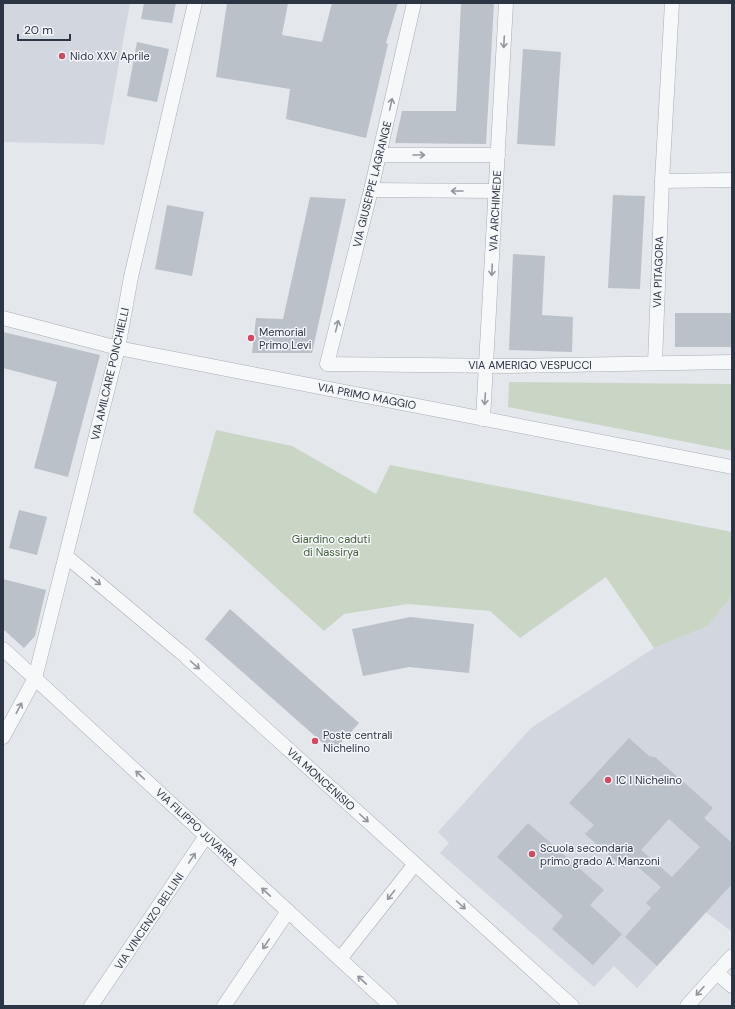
<svg xmlns="http://www.w3.org/2000/svg" width="735" height="1009" font-family="'DM Sans',sans-serif">
<style>
.built{fill:#d2d6de}
.green{fill:#cad6c5}
.building{fill:#bbc1c9;fill-rule:evenodd}
.lines{fill:none;stroke-linecap:round;stroke-linejoin:round}
.minor-casing{stroke:#a9aeb6;stroke-width:15}
.minor{stroke:#f7f8fa;stroke-width:14}
.oneway{stroke:#92969f}
.poi-dot{fill:#ce4c63;stroke:#f4f6f9;stroke-width:1.5}
.labels{text-anchor:middle;dominant-baseline:central;stroke-width:3;stroke-linejoin:round;paint-order:stroke}
.poi-label{font-size:11px;fill:#2c3544;stroke:#f4f6f9;text-anchor:start}
.street-label{font-size:11px;fill:#2c3544;stroke:#f4f6f9}
.park-label{font-size:11px;fill:#416039;stroke:#f4f6f9}
</style>
<rect width="100%" height="100%" fill="#e4e7ec"/>
<g class="built">
<polygon points="3,3 130,3 104,145 98,144 3,142"/>
<polygon points="732,596 732,932 706,912 637,988 614,966 594,987 440,853 449,843 438,832 531,728 654,648 708,626"/>
</g>
<g class="green">
<polygon points="509,382 732,384 732,451 508,407"/>
<polygon points="216,430 292,446 376,494 390,465 732,532 732,596 708,626 654,648 606,577 520,638 490,611 408,604 344,614 324,631 193,512"/>
</g>
<g class="building">
<polygon points="144,3 176,3 172,23 141,19"/>
<polygon points="227,3 288,3 282,35 322,42 332,3 398,3 386,43 388,44 385,57 366,138 286,119 290,89 216,77"/>
<polygon points="461,3 494,3 486,144 395,143 402,111 456,111"/>
<polygon points="137,42 169,49 157,102 127,96"/>
<polygon points="523,49 561,52 555,146 517,144"/>
<polygon points="613,195 645,196 640,289 608,288"/>
<polygon points="310,197 346,199 312,353 252,353 256,318 283,319"/>
<polygon points="167,205 204,212 192,276 155,269"/>
<polygon points="513,254 545,256 542,315 573,317 572,352 509,350"/>
<rect x="675" y="313" width="57" height="34"/>
<polygon points="3,332 100,355 68,477 34,468 57,382 3,368"/>
<polygon points="19,510 47,517 37,555 9,548"/>
<polygon points="3,579 46,590 35,636 24,648 3,629"/>
<polygon points="230,609 359,723 333,752 205,639"/>
<polygon points="410,617 474,624 469,673 409,667 363,676 352,629"/>
<path d="M629,738l20,18 6,1 58,51 -9,10 28,25v41l-75,82 -32,-29 26,-29 -5,-5 15,-16 -30,-26 -7,7 -39,-34 9,-9 -25,-22zM669,819l31,28 -28,30 -31,-27z"/>
<polygon points="528,823 604,890 590,905 622,934 593,965 552,929 563,916 497,857"/>
</g>
<g class="lines">
<g class="minor-casing">
<g id="minor">
<polyline points="414,3 371,190 327,364 508,366 732,362"/>
<polyline points="380,155 498,155"/>
<polyline points="662,181 732,180"/>
<polyline points="371,190 496,191"/>
<polyline points="3,318 118,348 732,467"/>
<polyline points="655,363 662,181 672,3"/>
<polyline points="483,419 506,3"/>
<polyline points="66,556 183,654 572,1006"/>
<polyline points="3,649 391,1006"/>
<polyline points="3,737 35,678 118,348 131,277 195,3"/>
<polyline points="340,959 415,864"/>
<polyline points="717,973 732,986"/>
<polyline points="91,1006 206,836"/>
<polyline points="224,1006 288,911"/>
<polyline points="687,1006 732,956"/>
</g>
</g>
<use href="#minor" class="minor"/>
</g>
<defs><path id="oneway-shaft" d="M-6 0H5M1.5-3L5.5 0L1.5 3" fill="none" stroke-width="1.6" stroke-linecap="round" stroke-linejoin="round"/></defs>
<g class="oneway">
<use href="#oneway-shaft" transform="translate(504 42) rotate(93)"/>
<use href="#oneway-shaft" transform="translate(391 104) rotate(-77)"/>
<use href="#oneway-shaft" transform="translate(419 155)"/>
<use href="#oneway-shaft" transform="translate(457 191) rotate(-180)"/>
<use href="#oneway-shaft" transform="translate(492 270) rotate(93)"/>
<use href="#oneway-shaft" transform="translate(337 326) rotate(-76)"/>
<use href="#oneway-shaft" transform="translate(485 399) rotate(94)"/>
<use href="#oneway-shaft" transform="translate(96 581) rotate(39)"/>
<use href="#oneway-shaft" transform="translate(195 665) rotate(42)"/>
<use href="#oneway-shaft" transform="translate(19 708) rotate(-62)"/>
<use href="#oneway-shaft" transform="translate(140 775) rotate(-137)"/>
<use href="#oneway-shaft" transform="translate(364 818) rotate(42)"/>
<use href="#oneway-shaft" transform="translate(192 858) rotate(-56)"/>
<use href="#oneway-shaft" transform="translate(266 892) rotate(-137)"/>
<use href="#oneway-shaft" transform="translate(391 895) rotate(128)"/>
<use href="#oneway-shaft" transform="translate(461 905) rotate(42)"/>
<use href="#oneway-shaft" transform="translate(266 944) rotate(124)"/>
<use href="#oneway-shaft" transform="translate(362 980) rotate(-137)"/>
<use href="#oneway-shaft" transform="translate(700 991) rotate(132)"/>
</g>
<g class="poi-dot">
<circle cx="62" cy="56" r="4"/>
<circle cx="251" cy="338" r="4"/>
<circle cx="315" cy="741" r="4"/>
<circle cx="608" cy="780" r="4"/>
<circle cx="532" cy="854" r="4"/>
</g>
<g class="labels">
<g class="poi-label">
<text x="70" y="56">Nido XXV Aprile</text>
<text x="259" y="332">Memorial<tspan x="259" dy="13">Primo Levi</tspan></text>
<text x="323" y="735">Poste centrali<tspan x="323" dy="13">Nichelino</tspan></text>
<text x="616" y="780">IC I Nichelino</text>
<text x="540" y="848">Scuola secondaria<tspan x="540" dy="13">primo grado A. Manzoni</tspan></text>
</g>
<g class="street-label">
<text transform="translate(372 184) rotate(-76)">VIA GIUSEPPE LAGRANGE</text>
<text transform="translate(495 211) rotate(-87)">VIA ARCHIMEDE</text>
<text transform="translate(658 272) rotate(-88)">VIA PITAGORA</text>
<text x="530" y="365">VIA AMERIGO VESPUCCI</text>
<text transform="translate(110 374) rotate(-77)">VIA AMILCARE PONCHIELLI</text>
<text transform="translate(367 396) rotate(11)">VIA PRIMO MAGGIO</text>
<text transform="translate(321 779) rotate(42)">VIA MONCENISIO</text>
<text transform="translate(197 827) rotate(43)">VIA FILIPPO JUVARRA</text>
<text transform="translate(149 921) rotate(-56)">VIA VINCENZO BELLINI</text>
</g>
<g class="park-label">
<text x="331" y="539">Giardino caduti<tspan x="331" dy="13">di Nassirya</tspan></text>
</g>
</g>
<rect width="735" height="1009" fill="none" stroke="#2c3544" stroke-width="8"/>
<path d="M18 34v6h52v-6" fill="none" stroke="#2c3544" stroke-width="2"/>
<text x="24" y="34" font-size="12" fill="#2c3544" stroke="#f4f6f9" stroke-width="3" paint-order="stroke">20 m</text>
</svg>
